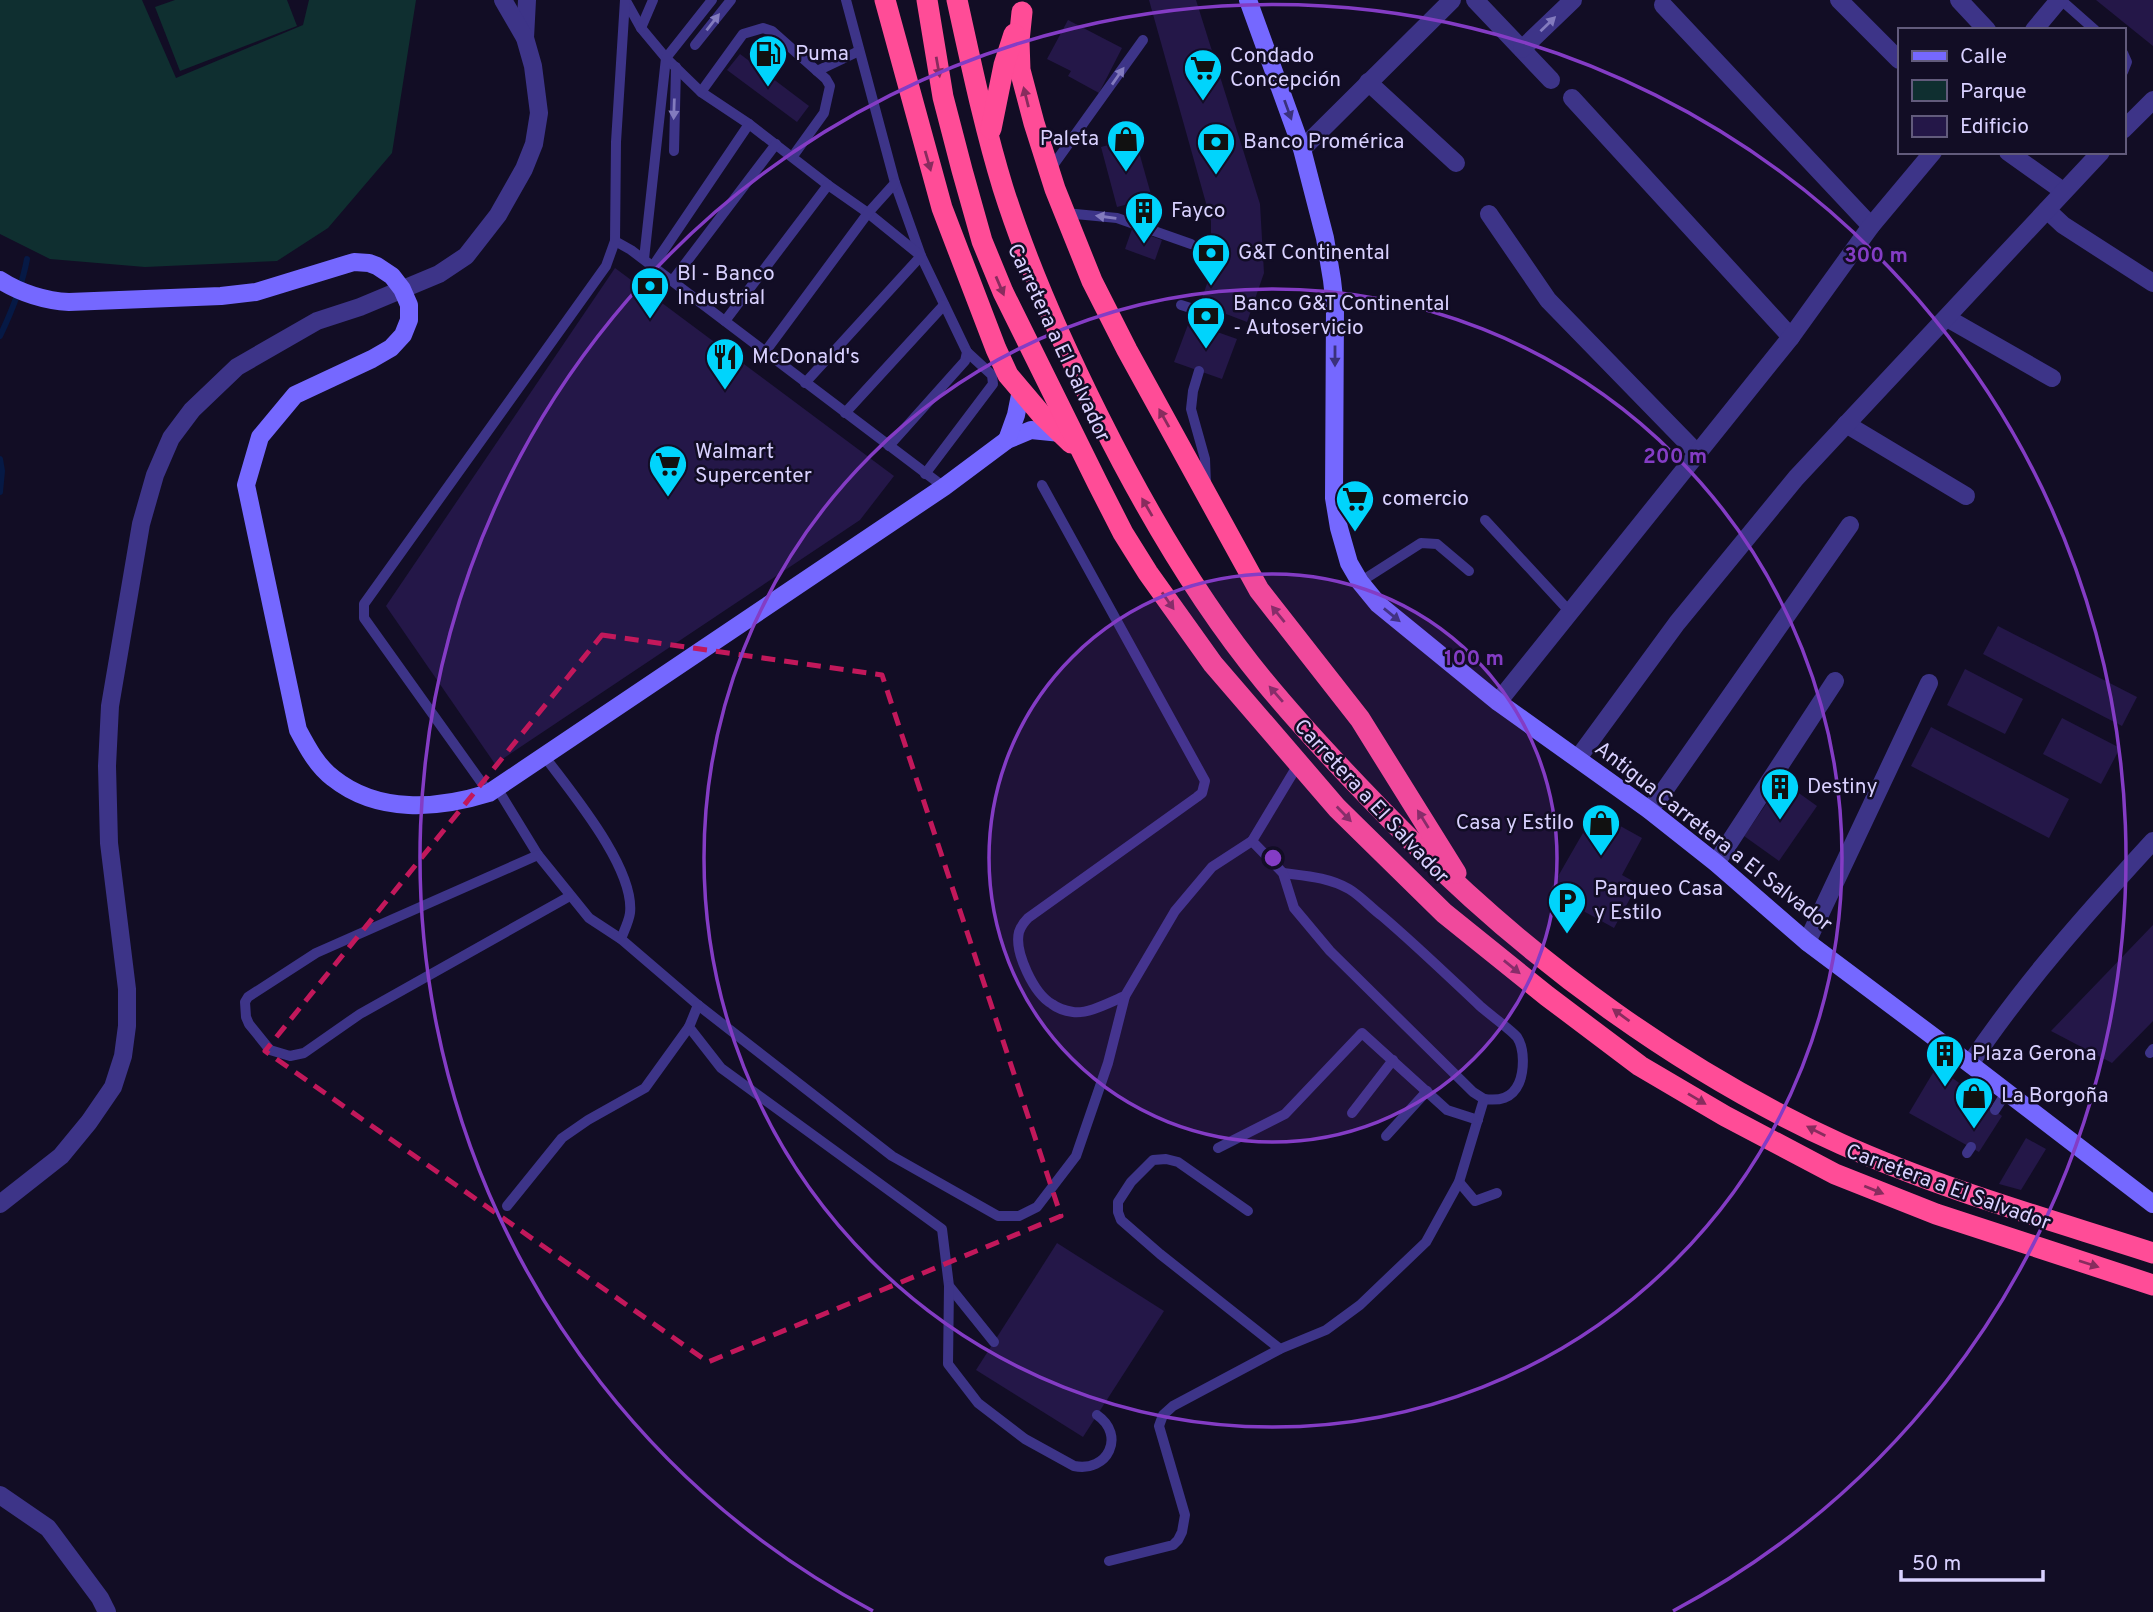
<svg xmlns="http://www.w3.org/2000/svg" width="2153" height="1612" font-family="Overpass,sans-serif">
<style>
.green{fill:#0f2f30}
.lines{fill:none;stroke-linecap:round;stroke-linejoin:round}
.stream{stroke:#061945;stroke-width:6}
.building{fill:#241748}
.lane{stroke:#3d3488;stroke-width:10}
.street{stroke:#3d3488;stroke-width:18}
.secondary{stroke:#7568ff;stroke-width:18}
.highway{stroke:#ff4c97;stroke-width:21}
.oneway{fill:#837bbe}
.oneway2{fill:#882c5e}
.oneway3{fill:#3a317c}
.marked{fill:none;stroke:#c2185b;stroke-width:5;stroke-dasharray:14 9;stroke-linejoin:round}
.ring{fill:none;stroke:#843cc5;stroke-width:3.5}
.labels{text-anchor:middle;dominant-baseline:central;stroke-width:5;stroke-linejoin:round;paint-order:stroke}
.poi-label{font-size:21px;fill:#d9d1ff;stroke:#120d25;text-anchor:start}
.street-label{font-size:21px;fill:#d9d1ff;stroke:#120d25}
.centre{fill:#843cc5;stroke:#120d25;stroke-width:3.5}
.ring-label{font-size:21px;text-anchor:middle;font-weight:bold;fill:#843cc5;stroke:#120d25;stroke-width:5;stroke-linejoin:round;paint-order:stroke}
</style>
<rect width="100%" height="100%" fill="#120d25"/>
<g class="green">
<polygon points="0,0 142,0 176,78 303,25 309,0 416,0 392,153 328,228 277,261 145,267 50,259 0,234"/>
<polygon points="175,0 287,0 297,26 180,71 155,7"/>
</g>
<g class="lines">
<g class="stream">
<path d="M0,336c12,-25 22,-50 27,-77"/>
<polyline points="0,459 2,471 0,492"/>
</g>
</g>
<g class="building">
<polygon points="1149,0 1196,0 1260,204 1264,273 1247,322 1200,304 1211,272 1211,221"/>
<polygon points="2096,0 2153,0 2153,46"/>
<polygon points="1068,20 1122,48 1099,93 1068,76 1071,71 1047,59"/>
<polygon points="740,54 809,106 797,122 727,70"/>
<polygon points="1135,138 1152,198 1117,207 1101,147"/>
<polygon points="1132,229 1162,240 1155,260 1125,249"/>
<polygon points="615,268 894,476 860,520 495,764 386,606"/>
<polygon points="1189,322 1237,339 1222,379 1174,362"/>
<polygon points="1998,626 2137,697 2122,726 1983,654"/>
<polygon points="1965,669 2023,699 2005,734 1947,705"/>
<polygon points="2062,718 2120,748 2101,784 2043,754"/>
<polygon points="1931,727 2069,799 2049,838 1911,766"/>
<polygon points="1782,781 1817,806 1779,861 1744,836"/>
<polygon points="1595,812 1642,838 1622,875 1638,884 1614,928 1549,892"/>
<polygon points="2153,925 2153,1021 2112,1063 2051,1031"/>
<polygon points="1937,1066 2002,1116 1979,1152 1909,1113"/>
<polygon points="2026,1138 2046,1149 2021,1190 1999,1184"/>
<polygon points="1057,1243 1164,1311 1083,1437 976,1370"/>
</g>
<g class="lines">
<g class="lane">
<polyline points="846,0 895,183 921,256 967,352 965,361 889,446"/>
<polyline points="2061,0 2095,30"/>
<polyline points="626,1 641,28 666,58 701,92 749,124 828,185 868,213 921,256 805,383"/>
<polyline points="641,28 653,0"/>
<polyline points="695,45 731,0"/>
<polyline points="2123,53 2127,62 2123,72"/>
<polyline points="817,71 859,51"/>
<polyline points="701,92 743,34 763,28 772,31 826,79 830,86 824,113 793,156"/>
<polyline points="674,151 676,67"/>
<polyline points="1049,171 1143,40"/>
<polyline points="1065,213 1117,218 1191,244"/>
<polyline points="615,241 631,250 944,487"/>
<polyline points="644,259 666,58 712,0"/>
<polyline points="653,266 749,124"/>
<polyline points="672,281 776,144"/>
<polyline points="1181,305 1219,317 1214,331"/>
<polyline points="725,321 828,185"/>
<polyline points="765,352 868,213 895,183"/>
<polyline points="1199,371 1193,391 1191,409 1205,459 1206,484"/>
<polyline points="845,413 944,305"/>
<polyline points="925,474 993,384 992,375 967,352"/>
<path d="M1042,485l163,296 -3,12 -5,4 -169,121c-4,4 -7,8 -9,14 -5,20 15,62 33,72 5,4 14,7 21,8 16,2 37,-10 52,-16"/>
<polyline points="1485,520 1570,612"/>
<polyline points="1360,582 1421,543 1437,544 1469,571"/>
<path d="M545,757c26,35 90,111 85,156 -1,8 -6,18 -9,26"/>
<polyline points="497,788 538,855 589,918 621,939 698,1005 892,1156 998,1216 1019,1216 1037,1207 1076,1156 1108,1063 1125,996 1175,911 1212,867 1252,841"/>
<polyline points="489,793 364,618 364,604 606,266 615,241 616,142 625,0"/>
<polyline points="538,855 316,953 248,997 245,1002 246,1017 249,1024 270,1050 290,1056 304,1053 360,1014 570,896"/>
<path d="M1283,873c23,3 45,4 66,16 12,7 22,19 33,27 34,29 66,60 98,90 9,8 31,24 37,31 8,12 7,34 2,46 -7,16 -20,18 -35,16"/>
<polyline points="698,1005 689,1027 721,1068 942,1229 949,1286 994,1342"/>
<polyline points="2150,1053 2153,1049"/>
<polyline points="1995,1110 2006,1093"/>
<polyline points="1352,1113 1393,1060"/>
<polyline points="1386,1136 1427,1091"/>
<polyline points="1218,1148 1285,1114 1362,1033 1447,1110 1478,1120"/>
<polyline points="1967,1153 1971,1147"/>
<polyline points="1459,1182 1475,1201 1497,1193"/>
<polyline points="507,1206 562,1138 588,1120 645,1088 689,1027"/>
<polyline points="1248,1211 1178,1162 1166,1159 1153,1160 1131,1182 1118,1202 1118,1212 1121,1220 1160,1254 1280,1349"/>
<path d="M949,1286l-1,78 30,39 47,36 49,27c34,7 52,-31 23,-51"/>
<polyline points="1109,1561 1173,1545 1178,1540 1182,1532 1185,1515 1159,1426 1163,1415 1173,1406 1280,1349 1326,1330 1360,1305 1426,1242 1459,1182 1484,1099 1473,1092 1330,951 1294,908 1283,873 1252,841 1299,763"/>
</g>
<g class="street">
<polyline points="1475,0 1551,80"/>
<polyline points="1839,0 1899,60"/>
<polyline points="1959,0 1987,30"/>
<polyline points="1663,5 1871,226"/>
<polyline points="2034,30 2059,0"/>
<polyline points="525,38 527,0"/>
<polyline points="1522,49 1573,0"/>
<polyline points="1368,82 1456,163"/>
<polyline points="1572,98 1791,337"/>
<polyline points="2123,130 2153,100"/>
<polyline points="1302,149 1452,0"/>
<polyline points="2008,152 2063,191"/>
<polyline points="2047,210 2063,225 2153,283"/>
<polyline points="1489,214 1548,300 1697,453"/>
<polyline points="1947,318 2052,378"/>
<polyline points="1846,424 1966,496"/>
<polyline points="1498,702 1791,337 1871,226 1933,152"/>
<polyline points="1578,758 1677,623 1796,478 2101,152"/>
<polyline points="1649,810 1661,795 1850,525"/>
<polyline points="1716,863 1835,681"/>
<polyline points="1807,942 1929,683"/>
<path d="M1970,1064c54,-81 118,-152 183,-223"/>
<polyline points="0,1204 61,1156 89,1122 113,1087 123,1056 127,1026 127,989 109,843 107,766 110,706 141,524 155,475 171,438 192,410 237,367 317,321 360,307 439,274 466,256 498,215 524,169 534,144 539,113 533,66 525,38 503,0"/>
<polyline points="0,1495 48,1528 100,1598 107,1612"/>
</g>
<g class="secondary">
<polyline points="1248,0 1302,149 1325,238 1332,280 1335,307 1334,498 1339,528 1349,563 1360,582 1378,604 1498,702 1649,810 1716,863 1807,942 1970,1064 2153,1204"/>
<path d="M0,280c20,13 46,21 69,22l152,-6 35,-4 98,-30 15,1 8,3 15,10 10,13 7,16v15l-6,15 -12,13 -19,11 -77,36 -35,42 -14,48 52,245c9,17 19,36 35,48 45,36 105,31 156,15l455,-306 63,-47 24,-10 30,3"/>
<polyline points="1007,440 1016,415 1021,390"/>
</g>
<g class="highway">
<polyline points="885,0 942,208 996,349 1008,375 1041,414 1071,443"/>
<polyline points="927,0 943,97 962,170 982,241 1003,292 1098,484 1123,533 1148,573 1213,664 1337,808 1444,913 1547,996 1640,1066 1725,1116 1835,1174 1936,1214 2153,1285"/>
<path d="M957,0c14,63 27,126 46,188 25,79 59,155 96,229 46,92 99,184 165,264 47,57 98,110 150,162 121,121 270,230 427,301 100,45 207,75 312,109"/>
<polyline points="1022,12 1019,41 1020,70 1034,123 1055,189 1092,281 1127,350 1259,590 1360,719 1456,873"/>
<polyline points="991,129 1004,65 1014,34"/>
</g>
</g>
<defs><path id="oneway-solid" d="M-6-.8H1V-3.2L6.5 0L1 3.2V.8H-6Z" transform="scale(1.75)"/></defs>
<g class="oneway">
<use href="#oneway-solid" transform="translate(713 22) rotate(-52)"/>
<use href="#oneway-solid" transform="translate(1548 24) rotate(-44)"/>
<use href="#oneway-solid" transform="translate(1118 76) rotate(-55)"/>
<use href="#oneway-solid" transform="translate(674 109) rotate(92)"/>
<use href="#oneway-solid" transform="translate(1106 217) rotate(-172)"/>
</g>
<g class="oneway2">
<use href="#oneway-solid" transform="translate(938 67) rotate(80)"/>
<use href="#oneway-solid" transform="translate(1026 97) rotate(-104)"/>
<use href="#oneway-solid" transform="translate(928 161) rotate(74)"/>
<use href="#oneway-solid" transform="translate(1000 286) rotate(67)"/>
<use href="#oneway-solid" transform="translate(1164 418) rotate(-119)"/>
<use href="#oneway-solid" transform="translate(1147 507) rotate(-120)"/>
<use href="#oneway-solid" transform="translate(1168 601) rotate(55)"/>
<use href="#oneway-solid" transform="translate(1278 614) rotate(-129)"/>
<use href="#oneway-solid" transform="translate(1276 694) rotate(-131)"/>
<use href="#oneway-solid" transform="translate(1344 814) rotate(46)"/>
<use href="#oneway-solid" transform="translate(1423 819) rotate(-122)"/>
<use href="#oneway-solid" transform="translate(1512 967) rotate(39)"/>
<use href="#oneway-solid" transform="translate(1621 1015) rotate(-144)"/>
<use href="#oneway-solid" transform="translate(1697 1099) rotate(31)"/>
<use href="#oneway-solid" transform="translate(1816 1131) rotate(-153)"/>
<use href="#oneway-solid" transform="translate(1874 1190) rotate(22)"/>
<use href="#oneway-solid" transform="translate(2089 1264) rotate(18)"/>
</g>
<g class="oneway3">
<use href="#oneway-solid" transform="translate(1288 110) rotate(70)"/>
<use href="#oneway-solid" transform="translate(1335 356) rotate(90)"/>
<use href="#oneway-solid" transform="translate(1392 615) rotate(39)"/>
</g>
<path class="marked" d="M602,635l280,40 179,541 -353,146 -443,-311z"/>
<circle cx="1273" cy="858" r="284" fill="#843cc5" fill-opacity=".12"/>
<g class="ring">
<circle cx="1273" cy="858" r="284"/>
<circle cx="1273" cy="858" r="569"/>
<path d="M873 1611A853 853 0 1 1 1673 1611"/>
</g>
<defs>
<g id="fuel-pin" transform="scale(2.0125)"><path d="M0 17L-7.5 6A9.5 9.5 0 1 1 7.5 6Z" fill="#00d4fc" stroke="#120d25"/><path d="M-5.5-6h7V0h2V4h1.3V-2.5L3-4.5l.8-.8L6-3V5H2.5V1h-1V6h-7ZM-4.2-4.7v3.2H.2V-4.7Z" fill="#111"/></g>
<g id="supermarket-pin" transform="scale(2.0125)"><path d="M0 17L-7.5 6A9.5 9.5 0 1 1 7.5 6Z" fill="#00d4fc" stroke="#120d25"/><path d="M-6-5.5h2.5l.6 2H6L4.5 2H-2.5L-4.4-4H-6ZM-1.5 3.2a1.3 1.3 0 1 0 .1 0ZM3 3.2a1.3 1.3 0 1 0 .1 0Z" fill="#111"/></g>
<g id="shop-pin" transform="scale(2.0125)"><path d="M0 17L-7.5 6A9.5 9.5 0 1 1 7.5 6Z" fill="#00d4fc" stroke="#120d25"/><path d="M-5-2.5h2.3a2.7 3.5 0 0 1 5.4 0H5L5.5 6h-11ZM-1.5-2.5h3a1.5 2.3 0 0 0-3 0Z" fill="#111"/></g>
<g id="bank-pin" transform="scale(2.0125)"><path d="M0 17L-7.5 6A9.5 9.5 0 1 1 7.5 6Z" fill="#00d4fc" stroke="#120d25"/><path d="M-6-4H6V4H-6ZM0-2.3a2.3 2.3 0 1 0 0 4.6a2.3 2.3 0 1 0 0-4.6Z" fill="#111"/></g>
<g id="building-pin" transform="scale(2.0125)"><path d="M0 17L-7.5 6A9.5 9.5 0 1 1 7.5 6Z" fill="#00d4fc" stroke="#120d25"/><path d="M-4-6H4V6H1V3H-1V6H-4ZM-2.5-4.3h1.7v1.8h-1.7ZM.8-4.3h1.7v1.8H.8ZM-2.5-1h1.7V.8h-1.7ZM.8-1h1.7V.8H.8Z" fill="#111"/></g>
<g id="restaurant-pin" transform="scale(2.0125)"><path d="M0 17L-7.5 6A9.5 9.5 0 1 1 7.5 6Z" fill="#00d4fc" stroke="#120d25"/><path d="M-5-6h1v4h1v-4h1v4h1v-4h1v5L-1.5 .5V6h-2V.5L-5-1ZM5-6V6H3V1.5H1.5Q1.5-4 5-6Z" fill="#111"/></g>
<g id="parking-pin" transform="scale(2.0125)"><path d="M0 17L-7.5 6A9.5 9.5 0 1 1 7.5 6Z" fill="#00d4fc" stroke="#120d25"/><path d="M-3.5-5.5H1a3.5 3.5 0 0 1 0 7H-1V5.5H-3.5ZM-1-3.4V-.6H.8a1.4 1.4 0 0 0 0-2.8Z" fill="#111"/></g>
</defs>
<g fill-rule="evenodd">
<use href="#fuel-pin" x="768" y="54"/>
<use href="#supermarket-pin" x="1203" y="68"/>
<use href="#shop-pin" x="1126" y="139"/>
<use href="#bank-pin" x="1216" y="142"/>
<use href="#building-pin" x="1144" y="211"/>
<use href="#bank-pin" x="1211" y="253"/>
<use href="#bank-pin" x="650" y="286"/>
<use href="#bank-pin" x="1206" y="316"/>
<use href="#restaurant-pin" x="725" y="357"/>
<use href="#supermarket-pin" x="668" y="464"/>
<use href="#supermarket-pin" x="1355" y="499"/>
<use href="#building-pin" x="1780" y="787"/>
<use href="#shop-pin" x="1601" y="823"/>
<use href="#parking-pin" x="1567" y="901"/>
<use href="#building-pin" x="1945" y="1054"/>
<use href="#shop-pin" x="1974" y="1096"/>
</g>
<g class="labels">
<g class="poi-label">
<text x="795" y="54">Puma</text>
<text x="1230" y="56">Condado<tspan x="1230" dy="24">Concepción</tspan></text>
<text x="1099" y="139" text-anchor="end">Paleta</text>
<text x="1243" y="142">Banco Promérica</text>
<text x="1171" y="211">Fayco</text>
<text x="1238" y="253">G&amp;T Continental</text>
<text x="677" y="274">BI - Banco<tspan x="677" dy="24">Industrial</tspan></text>
<text x="1233" y="304">Banco G&amp;T Continental<tspan x="1233" dy="24">- Autoservicio</tspan></text>
<text x="752" y="357">McDonald's</text>
<text x="695" y="452">Walmart<tspan x="695" dy="24">Supercenter</tspan></text>
<text x="1382" y="499">comercio</text>
<text x="1807" y="787">Destiny</text>
<text x="1574" y="823" text-anchor="end">Casa y Estilo</text>
<text x="1594" y="889">Parqueo Casa<tspan x="1594" dy="24">y Estilo</tspan></text>
<text x="1972" y="1054">Plaza Gerona</text>
<text x="2001" y="1096">La Borgoña</text>
</g>
<g class="street-label">
<text transform="translate(1058 343) rotate(65)">Carretera a El Salvador</text>
<text transform="translate(1371 802) rotate(47)">Carretera a El Salvador</text>
<text transform="translate(1713 837) rotate(38)">Antigua Carretera a El Salvador</text>
<text transform="translate(1948 1188) rotate(20)">Carretera a El Salvador</text>
</g>
</g>
<circle cx="1273" cy="858" r="10" class="centre"/>
<g class="ring-label">
<text x="1876" y="262">300 m</text>
<text x="1675" y="463">200 m</text>
<text x="1474" y="665">100 m</text>
</g>
<rect x="1898" y="28" width="228" height="126" fill="#120d25" stroke="#625b7c" stroke-width="2"/>
<rect x="1912" y="51" width="35" height="10" fill="#7568ff" stroke="#625b7c" stroke-width="2"/>
<text x="1960" y="63" font-size="21" fill="#d9d1ff">Calle</text>
<rect x="1912" y="80" width="35" height="21" fill="#0f2f30" stroke="#625b7c" stroke-width="2"/>
<text x="1960" y="98" font-size="21" fill="#d9d1ff">Parque</text>
<rect x="1912" y="116" width="35" height="21" fill="#241748" stroke="#625b7c" stroke-width="2"/>
<text x="1960" y="133" font-size="21" fill="#d9d1ff">Edificio</text>
<path d="M1901 1570v10h142v-10" fill="none" stroke="#d9d1ff" stroke-width="3.5"/>
<text x="1912" y="1570" font-size="21" fill="#d9d1ff" stroke="#120d25" stroke-width="5" paint-order="stroke">50 m</text>
</svg>
